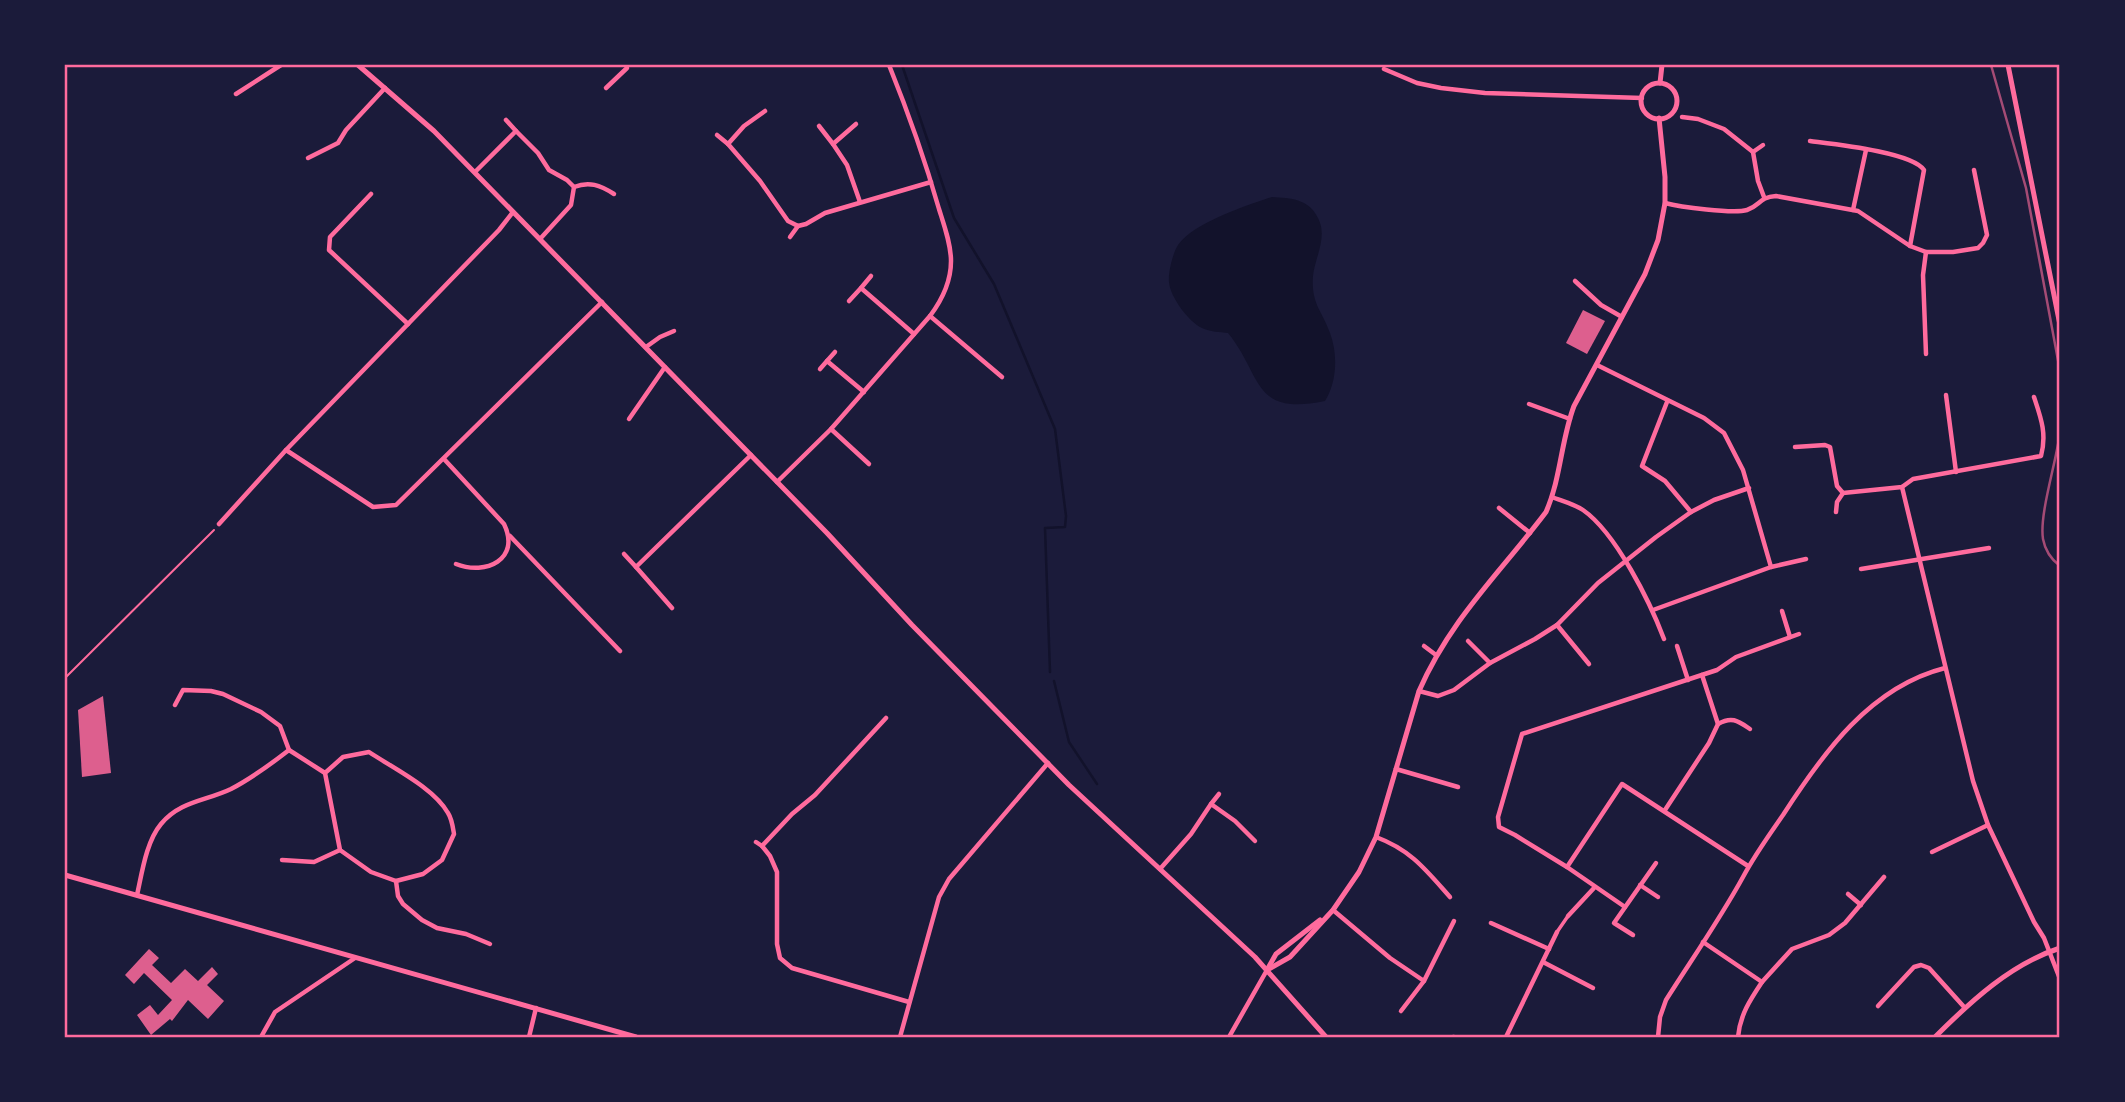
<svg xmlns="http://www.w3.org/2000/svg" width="2125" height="1102" font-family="Roboto,sans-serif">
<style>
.water{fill:#12122b}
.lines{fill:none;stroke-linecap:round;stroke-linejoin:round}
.stream{stroke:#12122b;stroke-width:2.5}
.building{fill:#dd5f8e}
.path{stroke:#ff6b9d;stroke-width:2}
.pedestrian{stroke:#ff6b9d;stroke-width:3.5}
.minor{stroke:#ff6b9d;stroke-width:4.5}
.tertiary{stroke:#ff6b9d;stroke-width:5}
.rail{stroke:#a44b75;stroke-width:2.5}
.neatline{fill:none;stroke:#ff6b9d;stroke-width:2.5}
</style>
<rect width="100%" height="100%" fill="#1b1b3a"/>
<path class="water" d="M1272,197c19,1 37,2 46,21 10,19 -3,39 -5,58 -2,28 9,34 17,57 8,21 7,49 -5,68 -74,15 -62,-25 -97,-68 -8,-1 -18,-1 -26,-5 -13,-6 -32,-31 -33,-46 -1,-10 4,-29 9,-37 15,-22 69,-40 94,-48z"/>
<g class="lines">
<g class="stream">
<polyline points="902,65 954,218 994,284 1055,429 1066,516 1065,527 1045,528 1050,672"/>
<polyline points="1054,681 1069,742 1097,784"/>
</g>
</g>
<g class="building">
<polygon points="1583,310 1605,321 1587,354 1566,343"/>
<polygon points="103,696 111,773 82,777 78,710"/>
<polygon points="149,949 159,958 152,965 171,983 185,969 198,981 212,967 218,974 207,985 224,1001 208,1019 188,1000 172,1021 170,1019 151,1035 137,1015 150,1005 158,1015 172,1000 144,973 134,984 125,975"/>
</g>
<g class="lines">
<polyline class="path" points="65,678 214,530"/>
<polyline class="pedestrian" points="1557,932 1568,916"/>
<g class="minor">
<polyline points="1384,69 1417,83 1441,88 1485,93 1642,98"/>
<polyline points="606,88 627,68"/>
<polyline points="236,94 281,65"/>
<polyline points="765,111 744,126 728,144 760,181 788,221 798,226 806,224 825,213 931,182"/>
<polyline points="1682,117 1698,119 1724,129 1753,152"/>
<polyline points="506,120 516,131"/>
<polyline points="856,124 833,144 847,165 860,202"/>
<polyline points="819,126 833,144"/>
<polyline points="717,135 728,144"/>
<path d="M1810,141c23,3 102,11 114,29l-14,76"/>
<polyline points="1763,145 1753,152 1758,181 1764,197"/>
<polyline points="308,158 338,143 346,130 385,88"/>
<polyline points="475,172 516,131 538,153 549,170 567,180 574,187 571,205 540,239"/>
<path d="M574,187c15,-6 26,-2 40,7"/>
<polyline points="371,194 330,237 329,250 408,324"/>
<path d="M1665,203c15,4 68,11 82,7 13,-4 12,-13 29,-14l82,15 52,35 16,6h27l25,-4 5,-5 4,-8 -13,-65"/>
<polyline points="1853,210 1866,150"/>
<polyline points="790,237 798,226"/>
<polyline points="1575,281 1601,305 1622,317"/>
<polyline points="861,288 871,276"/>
<polyline points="849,301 861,288 914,334"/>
<polyline points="930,316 1002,377"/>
<polyline points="646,347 660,337 674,331"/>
<polyline points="1926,354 1923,275 1926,252"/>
<polyline points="827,361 835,352"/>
<polyline points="1597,365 1704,418 1724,433 1743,470 1771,567"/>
<polyline points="820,369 827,361 864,392"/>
<polyline points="1946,395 1956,472"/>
<polyline points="1667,402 1642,466 1665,481 1691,512"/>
<polyline points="1529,404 1570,419"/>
<polyline points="629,419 665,367"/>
<polyline points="831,429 869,464"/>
<path d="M1795,447l30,-2 5,2 7,39 6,7 59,-6 11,-8 128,-23c6,-22 0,-38 -7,-59"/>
<polyline points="286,450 373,507 396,505 602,302"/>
<path d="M444,459l60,65c17,35 -18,52 -48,40"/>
<path d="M777,482l54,-53 99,-113c12,-16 21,-34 21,-55 0,-17 -7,-36 -12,-52 -14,-49 -31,-97 -50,-144"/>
<polyline points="1902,487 1973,781 1988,825 2034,922 2044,938 2060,979"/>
<path d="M1552,497c10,4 22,7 31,13 33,23 67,92 81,129"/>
<polyline points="1499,508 1530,533"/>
<polyline points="1836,512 1837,502 1843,493"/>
<polyline points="219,524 286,450 499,230 513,212"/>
<polyline points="510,536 620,651"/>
<polyline points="624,554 636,567"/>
<polyline points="1861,569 1989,548"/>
<polyline points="672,608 636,567 751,455"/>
<polyline points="1653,610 1771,567 1806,559"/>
<polyline points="1782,611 1790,637"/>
<polyline points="1557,625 1589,664"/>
<polyline points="1468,641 1490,663"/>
<polyline points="1424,646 1436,655"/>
<polyline points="1677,646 1688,680"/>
<polyline points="1419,691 1438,696 1454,690 1490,663 1535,639 1557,625 1598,583 1656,537 1691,512 1714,500 1749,488"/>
<polyline points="175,705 183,690 211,691 223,694 261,712 280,726 289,750"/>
<polyline points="886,718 815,795 792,814 762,846 770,856 777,872 777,944 780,958 792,968 909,1002"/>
<path d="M1718,724c14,-8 20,-3 32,5"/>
<polyline points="1396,769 1458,787"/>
<polyline points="1211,804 1219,794"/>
<polyline points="1665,810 1709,743 1718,724 1702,675"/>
<path d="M1376,837c35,13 50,33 74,60"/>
<polyline points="756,842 762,846"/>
<polyline points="1932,852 1988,825"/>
<polyline points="282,860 314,862 340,850"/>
<polyline points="1567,867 1515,835 1499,827 1498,817 1522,734 1717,670 1736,657 1799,634"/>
<polyline points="1160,869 1191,834 1211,804 1235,821 1255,841"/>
<polyline points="396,881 398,896 403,904 422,920 437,928 466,934 490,944"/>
<polyline points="1640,885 1658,897"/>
<polyline points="1848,894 1861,905"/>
<path d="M137,895c5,-22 9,-53 24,-71 19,-23 45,-23 70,-35 21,-11 40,-25 58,-39l36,23 18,-16 26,-5c24,16 65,36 79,61 4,6 5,15 6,21l-12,26 -19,14 -27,7 -25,-9 -31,-22 -15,-77"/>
<polyline points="1625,907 1567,867 1622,784 1748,866"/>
<polyline points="1333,910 1390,958 1424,981 1454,921"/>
<polyline points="1568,916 1594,888"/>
<polyline points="1491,923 1549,949"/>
<polyline points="1633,935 1614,923 1656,863"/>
<path d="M1703,942l59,40c-12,18 -22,33 -24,55"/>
<polyline points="1543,962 1593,988"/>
<polyline points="1762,982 1792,949 1829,935 1845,923 1884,877"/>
<polyline points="1878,1006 1914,967 1921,965 1929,968 1965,1008"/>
<polyline points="1401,1011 1424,981"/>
<polyline points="261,1037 275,1012 355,958"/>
<polyline points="529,1037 536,1008"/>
<polyline points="900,1037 939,897 949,879 1048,763"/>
<polyline points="1229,1037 1267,970"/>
<polyline points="1453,1037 1454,1037"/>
<polyline points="1506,1037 1557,932"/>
<path d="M1658,1037l2,-20 6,-17c26,-41 54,-81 77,-123 11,-21 26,-42 40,-62 40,-62 87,-128 162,-147"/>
</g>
<g class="tertiary">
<polyline points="358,65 434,131 827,533 912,625 1069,785 1255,957 1326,1037"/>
<polyline points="2008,65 2060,325"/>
<polyline points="1660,83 1662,65"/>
<circle cx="1659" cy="101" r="18"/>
<polyline points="65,875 636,1037"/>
<path d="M1267,970l23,-13 43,-47 26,-38 17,-35 43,-146c32,-73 81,-118 127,-179 15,-34 15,-72 28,-106l71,-132 13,-34 7,-37v-26l-6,-59"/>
<polyline points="1267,970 1276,954 1320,920"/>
<path d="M1935,1037c36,-36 76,-73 125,-89"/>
</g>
<g class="rail">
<polyline points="1991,65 2026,188 2060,371"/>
<path d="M2060,432c-3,28 -21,82 -17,107 2,11 9,21 17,27"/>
</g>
</g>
<rect width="2125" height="1102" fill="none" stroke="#1b1b3a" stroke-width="133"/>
<rect x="66" y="66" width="1992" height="970" class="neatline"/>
</svg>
